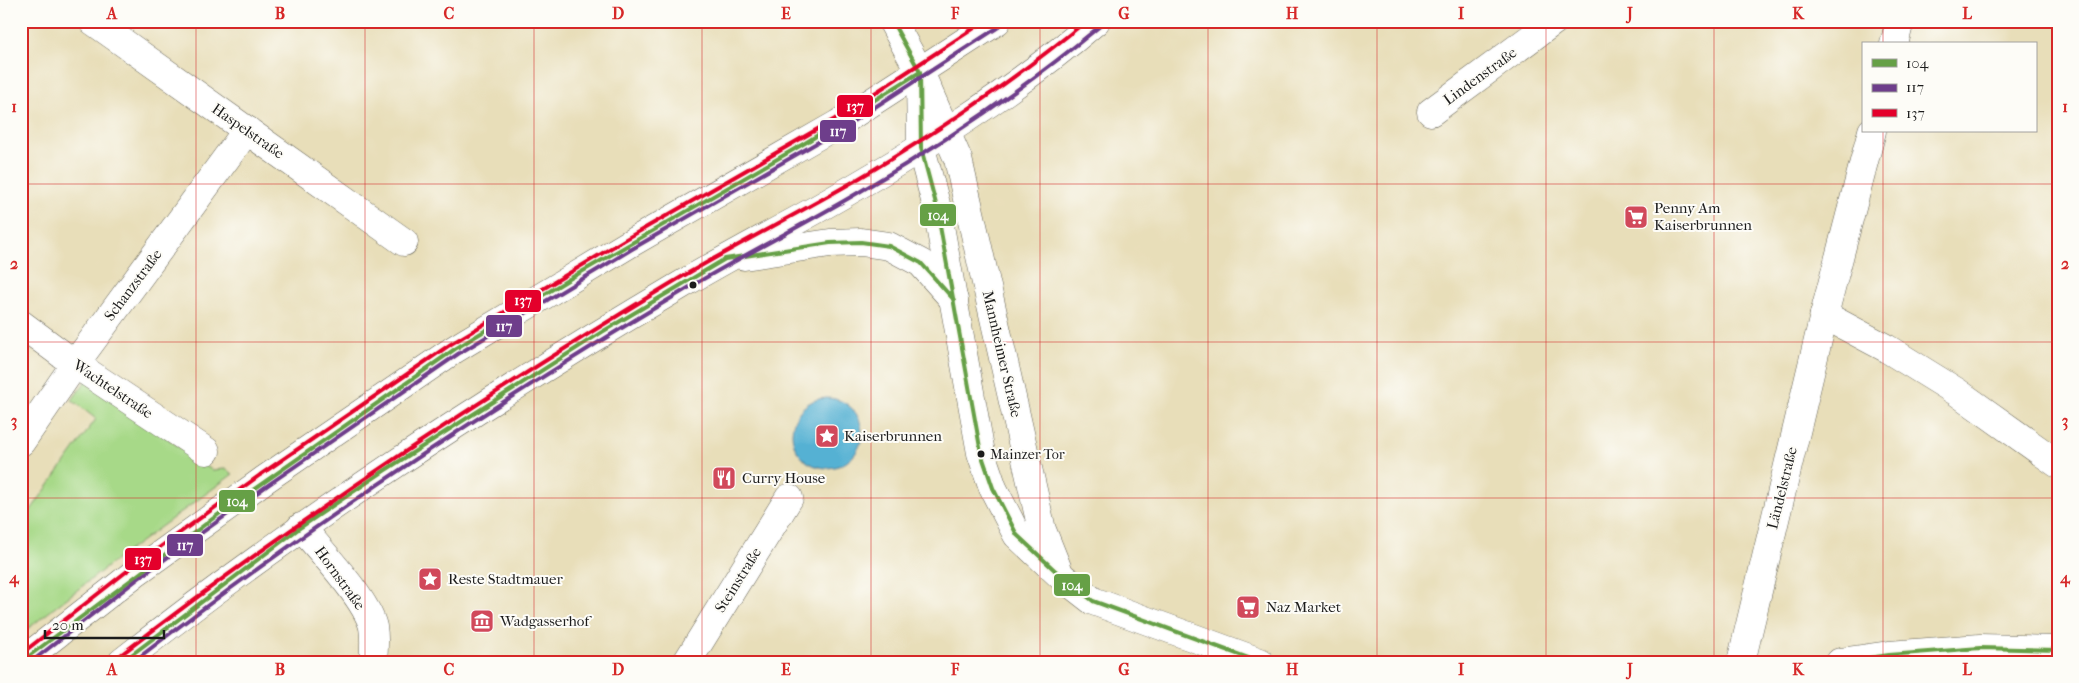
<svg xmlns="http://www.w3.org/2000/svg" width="2079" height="683" font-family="'IM FELL French Canon',serif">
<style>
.green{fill:#a7d988;stroke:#627a52}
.water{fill:#54b1d3;stroke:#386678}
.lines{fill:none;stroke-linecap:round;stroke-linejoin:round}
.minor-casing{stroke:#636053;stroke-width:29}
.major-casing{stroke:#636053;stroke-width:29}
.minor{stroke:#fff;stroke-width:28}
.major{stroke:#fff;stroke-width:28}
.bus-1-casing{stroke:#fdfcf7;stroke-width:8}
.bus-2-casing{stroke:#fdfcf7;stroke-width:8}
.bus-3-casing{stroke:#fdfcf7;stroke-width:8}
.bus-1{stroke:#66a046;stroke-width:4}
.bus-2{stroke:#6e3e8b;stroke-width:4}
.bus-3{stroke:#e4002b;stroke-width:4}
.grid{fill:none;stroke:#d62828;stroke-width:1;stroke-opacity:0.55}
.bus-dot{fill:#1c1c1c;stroke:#fdfcf7;stroke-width:2}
.labels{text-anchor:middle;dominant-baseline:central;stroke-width:4;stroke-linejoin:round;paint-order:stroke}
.bus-label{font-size:14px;fill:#1c1c1c;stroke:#fdfcf7;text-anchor:start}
.street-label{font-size:15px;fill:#1c1c1c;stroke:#fdfcf7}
.poi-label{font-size:15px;fill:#1c1c1c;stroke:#fdfcf7;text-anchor:start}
.line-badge{stroke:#fdfcf7;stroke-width:2}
.badge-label{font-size:14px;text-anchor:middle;font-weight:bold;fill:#fff}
.neatline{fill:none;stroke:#d62828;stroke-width:2}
.grid-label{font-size:16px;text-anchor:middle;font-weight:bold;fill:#d62828}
</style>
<rect width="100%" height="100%" fill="#fdfcf7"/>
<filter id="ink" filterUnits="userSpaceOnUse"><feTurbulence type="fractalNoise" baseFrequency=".02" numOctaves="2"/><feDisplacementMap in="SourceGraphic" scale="10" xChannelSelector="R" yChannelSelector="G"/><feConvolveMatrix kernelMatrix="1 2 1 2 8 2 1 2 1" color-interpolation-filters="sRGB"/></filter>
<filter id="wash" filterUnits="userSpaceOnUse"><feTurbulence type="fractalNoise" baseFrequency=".0096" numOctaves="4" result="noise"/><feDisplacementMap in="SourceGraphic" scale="20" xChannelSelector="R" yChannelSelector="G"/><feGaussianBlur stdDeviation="1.12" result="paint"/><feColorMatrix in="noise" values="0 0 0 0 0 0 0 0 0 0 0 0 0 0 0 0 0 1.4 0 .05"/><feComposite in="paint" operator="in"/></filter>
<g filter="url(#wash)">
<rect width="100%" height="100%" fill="#e8deb9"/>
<polygon class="green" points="88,378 199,462 212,470 225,469 233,474 113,562 21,634 21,524 96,419 72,400"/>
<circle class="water" cx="827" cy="433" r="35"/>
</g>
<g filter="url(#ink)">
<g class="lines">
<g class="minor-casing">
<g id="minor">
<polyline points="93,21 404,242"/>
<polyline points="892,21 920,72 958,159 1042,530 1058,570"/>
<polyline points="1894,44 1900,21"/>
<polyline points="920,72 921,148 936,204 981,453 993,488 1017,535 1061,576 1093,601 1260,662"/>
<polyline points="1431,112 1554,21"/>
<polyline points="1824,315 1886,348 1957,392 2058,464"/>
<polyline points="21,324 75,364 206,451"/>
<polyline points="21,442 75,364 247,130"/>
<path d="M301,527c19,23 66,73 72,100 2,11 1,24 0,35"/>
<polyline points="687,662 789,498"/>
<polyline points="1741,662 1824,315 1872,131"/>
<polyline points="1840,662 1889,655 1980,648 2058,650"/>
</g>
</g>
<g class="major-casing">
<g id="major">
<polyline points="744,256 830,243 861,242 889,246 921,263 954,300"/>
<polyline points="21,662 135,573 264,480 455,349 629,244 838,124 997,21"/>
<path d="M122,662c177,-140 365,-262 559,-377 45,-27 92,-51 138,-77 97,-55 192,-114 277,-187"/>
</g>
</g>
<use href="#minor" class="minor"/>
<use href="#major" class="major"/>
<g class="bus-1-casing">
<g id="bus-1">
<polyline points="892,21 920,72 921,148 936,204 981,453 993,488 1017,535 1061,576 1093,601 1259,662"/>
<polyline points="21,662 227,508 455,349 571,278 805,143 920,72"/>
<polyline points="122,662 301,527 384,471 602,332 725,259 830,243 861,242 889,246 921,263 954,300"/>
<polyline points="1842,662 1889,655 1980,648 2058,650"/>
</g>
</g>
<g class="bus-2-casing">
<g id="bus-2">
<polyline points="31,662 139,578 268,485 458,354 632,249 841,129 1000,26"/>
<path d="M133,662c175,-136 359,-257 550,-371 58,-35 119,-65 178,-100 84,-49 164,-103 239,-165"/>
</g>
</g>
<g class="bus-3-casing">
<g id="bus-3">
<polyline points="21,654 131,568 260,475 451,344 626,239 835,119 985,21"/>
<path d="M118,657c176,-136 360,-257 550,-372 60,-36 122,-67 183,-102 82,-48 161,-101 235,-162"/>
</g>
</g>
<use href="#bus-1" class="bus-1"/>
<use href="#bus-2" class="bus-2"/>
<use href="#bus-3" class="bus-3"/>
</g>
</g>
<path class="grid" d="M196,21v641M365,21v641M534,21v641M702,21v641M871,21v641M1040,21v641M1208,21v641M1377,21v641M1546,21v641M1714,21v641M1883,21v23M1883,131v531M21,184h2037M21,342h2037M21,498h2037"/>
<defs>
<g id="supermarket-square" transform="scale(1.25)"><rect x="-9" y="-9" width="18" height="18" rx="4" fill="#d1495b" stroke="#fdfcf7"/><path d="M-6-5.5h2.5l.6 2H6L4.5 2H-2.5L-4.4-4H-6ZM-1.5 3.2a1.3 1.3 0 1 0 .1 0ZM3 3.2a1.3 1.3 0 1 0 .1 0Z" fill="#fff"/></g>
<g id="sight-square" transform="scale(1.25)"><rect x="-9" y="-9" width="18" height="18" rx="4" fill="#d1495b" stroke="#fdfcf7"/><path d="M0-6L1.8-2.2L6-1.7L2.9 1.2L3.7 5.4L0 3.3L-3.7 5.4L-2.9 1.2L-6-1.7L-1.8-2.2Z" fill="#fff"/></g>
<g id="restaurant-square" transform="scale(1.25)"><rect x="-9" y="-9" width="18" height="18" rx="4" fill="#d1495b" stroke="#fdfcf7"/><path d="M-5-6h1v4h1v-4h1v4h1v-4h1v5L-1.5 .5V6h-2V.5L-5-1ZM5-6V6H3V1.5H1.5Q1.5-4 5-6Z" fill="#fff"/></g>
<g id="museum-square" transform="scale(1.25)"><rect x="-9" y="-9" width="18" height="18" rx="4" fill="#d1495b" stroke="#fdfcf7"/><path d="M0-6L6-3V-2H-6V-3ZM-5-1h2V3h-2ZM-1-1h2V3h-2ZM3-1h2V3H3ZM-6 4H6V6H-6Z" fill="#fff"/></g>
</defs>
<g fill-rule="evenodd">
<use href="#supermarket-square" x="1636" y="217"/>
<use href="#sight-square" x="827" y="436"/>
<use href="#restaurant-square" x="724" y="478"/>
<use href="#sight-square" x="430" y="579"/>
<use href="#supermarket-square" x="1248" y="607"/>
<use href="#museum-square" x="482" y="621"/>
</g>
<g class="bus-dot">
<circle cx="693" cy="285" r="4.5"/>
<circle cx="981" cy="454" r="4.5"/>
</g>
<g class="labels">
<g class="bus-label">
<text x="990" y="454">Mainzer Tor</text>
</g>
<g class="street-label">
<text transform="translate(1480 76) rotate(-36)">Lindenstraße</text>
<text transform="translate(248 131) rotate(35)">Haspelstraße</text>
<text transform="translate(133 285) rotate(-53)">Schanzstraße</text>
<text transform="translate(1002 354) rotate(77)">Mannheimer Straße</text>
<text transform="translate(113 389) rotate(34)">Wachtelstraße</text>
<text transform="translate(1782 488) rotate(-76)">Ländelstraße</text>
<text transform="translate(340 578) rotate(54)">Hornstraße</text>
<text transform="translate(738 580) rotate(-58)">Steinstraße</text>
</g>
<g class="poi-label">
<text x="1654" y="208">Penny Am<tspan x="1654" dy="17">Kaiserbrunnen</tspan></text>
<text x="844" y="436">Kaiserbrunnen</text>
<text x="742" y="478">Curry House</text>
<text x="448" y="579">Reste Stadtmauer</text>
<text x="1266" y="607">Naz Market</text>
<text x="500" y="621">Wadgasserhof</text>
</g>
</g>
<g class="line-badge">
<rect x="836" y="94" width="38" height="24" rx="5" fill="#e4002b"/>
<rect x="819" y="119" width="38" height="24" rx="5" fill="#6e3e8b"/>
<rect x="919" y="203" width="38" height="24" rx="5" fill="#66a046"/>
<rect x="504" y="289" width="38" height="24" rx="5" fill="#e4002b"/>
<rect x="485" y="314" width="38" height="24" rx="5" fill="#6e3e8b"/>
<rect x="218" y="489" width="38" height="24" rx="5" fill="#66a046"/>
<rect x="166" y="533" width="38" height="24" rx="5" fill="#6e3e8b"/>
<rect x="124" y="547" width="38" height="24" rx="5" fill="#e4002b"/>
<rect x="1053" y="573" width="38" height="24" rx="5" fill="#66a046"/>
</g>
<g class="badge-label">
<text x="855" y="111">137</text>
<text x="838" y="136">117</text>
<text x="938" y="220">104</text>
<text x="523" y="305">137</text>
<text x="504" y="331">117</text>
<text x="237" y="506">104</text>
<text x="185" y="550">117</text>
<text x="143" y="564">137</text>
<text x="1072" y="590">104</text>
</g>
<rect width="2079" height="683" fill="none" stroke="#fdfcf7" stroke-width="55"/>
<rect x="1862" y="42" width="175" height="90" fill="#fdfcf7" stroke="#a3a29f"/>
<rect x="1872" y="59" width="25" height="8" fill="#66a046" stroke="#a3a29f"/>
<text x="1906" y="68" font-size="15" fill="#1c1c1c">104</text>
<rect x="1872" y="84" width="25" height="8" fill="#6e3e8b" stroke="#a3a29f"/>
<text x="1906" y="92" font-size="15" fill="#1c1c1c">117</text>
<rect x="1872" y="109" width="25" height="8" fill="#e4002b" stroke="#a3a29f"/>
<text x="1906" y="118" font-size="15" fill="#1c1c1c">137</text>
<path d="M45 630v8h119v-8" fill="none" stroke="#1c1c1c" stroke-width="2.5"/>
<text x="52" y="630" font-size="15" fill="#1c1c1c" stroke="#fdfcf7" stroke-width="4" paint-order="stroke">20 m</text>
<rect x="28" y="28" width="2024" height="628" class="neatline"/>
<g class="grid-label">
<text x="112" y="19">A</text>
<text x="280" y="19">B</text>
<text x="449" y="19">C</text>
<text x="618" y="19">D</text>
<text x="786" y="19">E</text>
<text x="955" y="19">F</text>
<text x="1124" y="19">G</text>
<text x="1292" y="19">H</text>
<text x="1461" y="19">I</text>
<text x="1630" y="19">J</text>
<text x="1798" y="19">K</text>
<text x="1967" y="19">L</text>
<text x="14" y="112">1</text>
<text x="2065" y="112">1</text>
<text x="14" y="269">2</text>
<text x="2065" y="269">2</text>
<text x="14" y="426">3</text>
<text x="2065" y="426">3</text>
<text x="14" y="583">4</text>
<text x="2065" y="583">4</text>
<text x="112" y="675">A</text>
<text x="280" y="675">B</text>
<text x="449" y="675">C</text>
<text x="618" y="675">D</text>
<text x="786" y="675">E</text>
<text x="955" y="675">F</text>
<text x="1124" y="675">G</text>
<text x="1292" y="675">H</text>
<text x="1461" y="675">I</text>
<text x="1630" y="675">J</text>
<text x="1798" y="675">K</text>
<text x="1967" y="675">L</text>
</g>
</svg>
